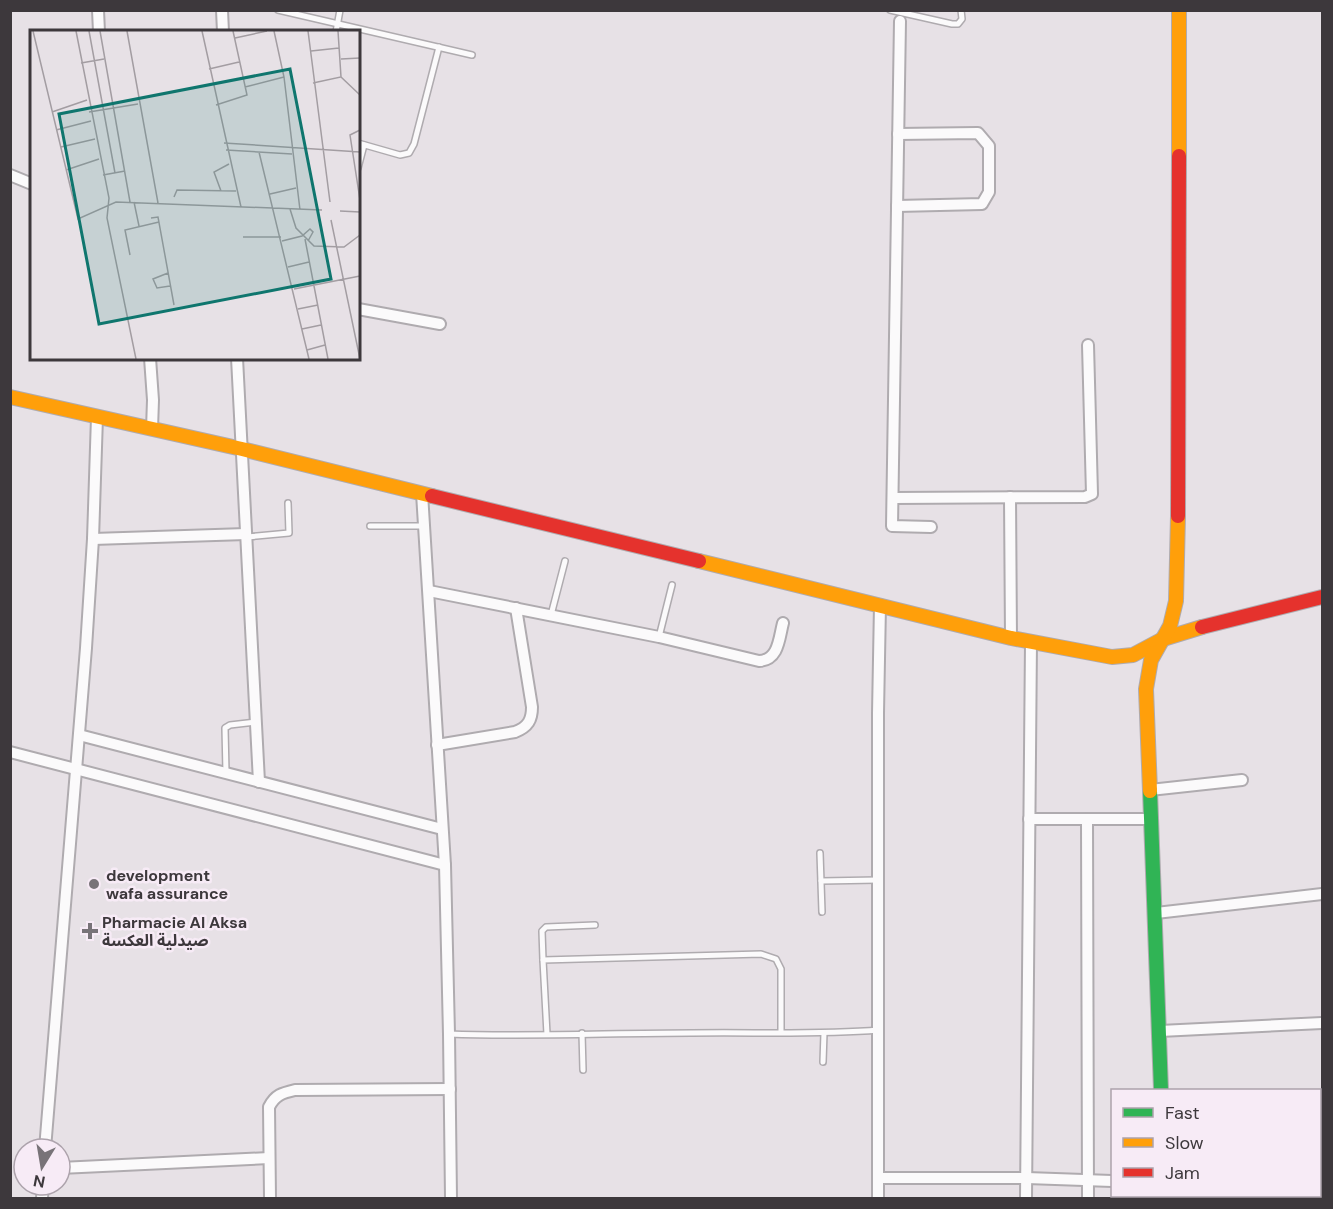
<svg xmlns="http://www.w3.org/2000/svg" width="1333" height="1209" font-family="'DM Sans','Noto Sans Arabic',sans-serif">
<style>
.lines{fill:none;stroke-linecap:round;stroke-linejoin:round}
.lane-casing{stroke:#afabaf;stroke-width:8}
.street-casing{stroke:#afabaf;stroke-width:14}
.fast-casing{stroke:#afabaf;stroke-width:16}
.slow-casing{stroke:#afabaf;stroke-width:16}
.jam-casing{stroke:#afabaf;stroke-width:16}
.lane{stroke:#fbfafb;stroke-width:5}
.street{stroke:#fbfafb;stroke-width:10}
.fast{stroke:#30b455;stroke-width:14}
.slow{stroke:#ff9f0a;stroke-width:14}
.jam{stroke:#e5322d;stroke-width:14}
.poi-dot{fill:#787378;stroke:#f7ebf6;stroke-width:2}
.labels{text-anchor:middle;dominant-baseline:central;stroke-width:5;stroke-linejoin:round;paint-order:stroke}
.poi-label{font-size:16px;font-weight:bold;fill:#3d383c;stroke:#f7ebf6;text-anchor:start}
.inset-road{fill:none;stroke:#a39da2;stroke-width:1.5}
.view{fill:#0f766e;fill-opacity:0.15;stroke:#0f766e;stroke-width:3}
.inset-edge{fill:none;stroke:#3d383c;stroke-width:3}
</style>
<rect width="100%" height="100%" fill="#e7e1e6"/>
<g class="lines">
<g class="lane-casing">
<g id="lane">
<polyline points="278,10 472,55"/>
<polyline points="890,10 952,24 958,24 962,19 961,10"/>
<polyline points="336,32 340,10"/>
<polyline points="358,143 400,155 409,153 414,144 439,47"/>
<polyline points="358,168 364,145"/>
<polyline points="370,526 424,526"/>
<polyline points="247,537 289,533 288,503"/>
<polyline points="551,615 565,561"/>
<polyline points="659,637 672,585"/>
<polyline points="226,772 225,728 230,725 256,722"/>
<polyline points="820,853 822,912"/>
<polyline points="821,881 878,880"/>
<polyline points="543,960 542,931 546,927 595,925"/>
<polyline points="582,1033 583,1070"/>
<path d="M449,1034c81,3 162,-1 242,-1 63,-1 126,2 188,-3"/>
<polyline points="547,1034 543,960 761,954 776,959 781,969 781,1032"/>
<polyline points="823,1062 824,1033"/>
</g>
</g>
<g class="street-casing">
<g id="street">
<polyline points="98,10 99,32"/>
<polyline points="222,10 223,32"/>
<polyline points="900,21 892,526 931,527"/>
<polyline points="10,175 32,184"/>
<polyline points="897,206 982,204 989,192 989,146 978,133 898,134"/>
<polyline points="358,309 440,324"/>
<polyline points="150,358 153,400 152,429"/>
<polyline points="237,358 259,782"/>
<polyline points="422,493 445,865 449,1034 451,1198"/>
<polyline points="1010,497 1011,638"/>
<polyline points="893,498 1085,497 1092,494 1088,345"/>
<polyline points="93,539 246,534"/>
<path d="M429,591l230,46 100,24c20,-1 20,-23 24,-38"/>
<polyline points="79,735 442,829"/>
<path d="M437,745l78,-13c13,-5 17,-12 17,-25l-16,-99"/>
<polyline points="10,752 445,865"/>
<polyline points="1150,790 1242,780"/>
<polyline points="1029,819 1151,819"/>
<polyline points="1087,819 1088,1198"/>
<polyline points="1156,913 1322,894"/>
<polyline points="1160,1031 1322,1023"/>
<polyline points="1320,1125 1322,1125"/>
<polyline points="45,1149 86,648 93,539 97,417"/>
<polyline points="60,1168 269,1158"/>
<polyline points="879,1178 1027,1178 1112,1181"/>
<polyline points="42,1198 43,1185"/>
<path d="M270,1198l-1,-91c6,-12 13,-14 26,-17l155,-1"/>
<polyline points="878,1198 878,713 880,605"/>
<polyline points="1026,1198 1031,642"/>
<polyline points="1161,1198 1161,1196"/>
</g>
</g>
<g class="fast-casing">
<polyline id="fast" points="1150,791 1161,1090"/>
</g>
<g class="slow-casing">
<g id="slow">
<polyline points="1179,156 1179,10"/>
<polyline points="10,397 242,449 432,496"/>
<polyline points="699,561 1011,638 1112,657 1133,655 1163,639 1202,627"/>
<polyline points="1150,791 1146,689 1151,660 1170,626 1176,601 1178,516"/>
</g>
</g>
<g class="jam-casing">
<g id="jam">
<polyline points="432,496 699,561"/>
<polyline points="1178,516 1179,156"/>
<polyline points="1202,627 1322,597"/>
</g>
</g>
<use href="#lane" class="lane"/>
<use href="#street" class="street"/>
<use href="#fast" class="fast"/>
<use href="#slow" class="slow"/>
<use href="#jam" class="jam"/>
</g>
<g class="poi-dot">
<circle cx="94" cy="884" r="6"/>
<path d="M87 922h6v6h6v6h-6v6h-6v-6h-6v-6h6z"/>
</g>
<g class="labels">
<g class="poi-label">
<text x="106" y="875">development<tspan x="106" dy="18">wafa assurance</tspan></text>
<text x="102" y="922">Pharmacie Al Aksa<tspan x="102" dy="18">صيدلية العكسة</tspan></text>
</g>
</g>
<g transform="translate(30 30)">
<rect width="330" height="330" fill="#e7e1e6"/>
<path class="inset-road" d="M3,1l45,188 38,-17 206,8M46,1l33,167 -2,20 29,141M59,1l26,142M70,1l30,171M97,1l31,172M172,1l39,176M244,1l10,46 16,133M278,1l22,171M205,8l32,-7M281,21l28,-3M311,29l19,-1M51,33l23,-4M179,39l30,-7M311,47l19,18M283,53l28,-6 -3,-46M215,57l39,-10M186,75l31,-10 -14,-64M22,82l35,-12M59,82l49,-8M26,100l35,-9M330,100l-10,5 10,65M194,113l136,9M31,117l34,-8M196,120l66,4M229,122l50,207M36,140l33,-11M73,145l22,-4M191,161l-7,-19 15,-8M240,164l26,-6M144,167l3,-7 59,1M104,172l5,24M260,179l6,19 18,18 30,1 16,-12M310,181l20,1M121,188l7,-1 16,88M301,190l29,139M213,207h38M275,209l23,120M252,211l20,-5 8,-7 3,3 -5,9M100,225l-5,-25 34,-8M258,237l21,-5M138,243l-15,6 4,9 13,-2M264,259l66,-13M268,279l20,-4M272,299l19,-4M277,320l18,-5"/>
<path class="view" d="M260,39l41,210 -232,45 -40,-210z"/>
<rect width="330" height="330" class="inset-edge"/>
</g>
<rect width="1333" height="1209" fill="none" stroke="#3d383c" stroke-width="24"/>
<rect x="1111" y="1089" width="210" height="108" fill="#f7ebf6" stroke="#ada3ac" stroke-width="1.5"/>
<rect x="1123" y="1108" width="30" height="9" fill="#30b455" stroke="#ada3ac" stroke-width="1.5"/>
<text x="1165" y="1119" font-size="18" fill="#3d383c">Fast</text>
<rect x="1123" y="1138" width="30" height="9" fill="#ff9f0a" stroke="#ada3ac" stroke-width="1.5"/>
<text x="1165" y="1149" font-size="18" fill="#3d383c">Slow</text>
<rect x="1123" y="1168" width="30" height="9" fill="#e5322d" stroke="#ada3ac" stroke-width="1.5"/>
<text x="1165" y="1179" font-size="18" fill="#3d383c">Jam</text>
<g transform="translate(42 1167) rotate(191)"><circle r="28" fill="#f7ebf6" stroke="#ada3ac" stroke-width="1.5"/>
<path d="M0-4.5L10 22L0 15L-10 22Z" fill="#787378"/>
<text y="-9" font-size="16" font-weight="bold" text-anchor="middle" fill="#3d383c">N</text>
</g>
</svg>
